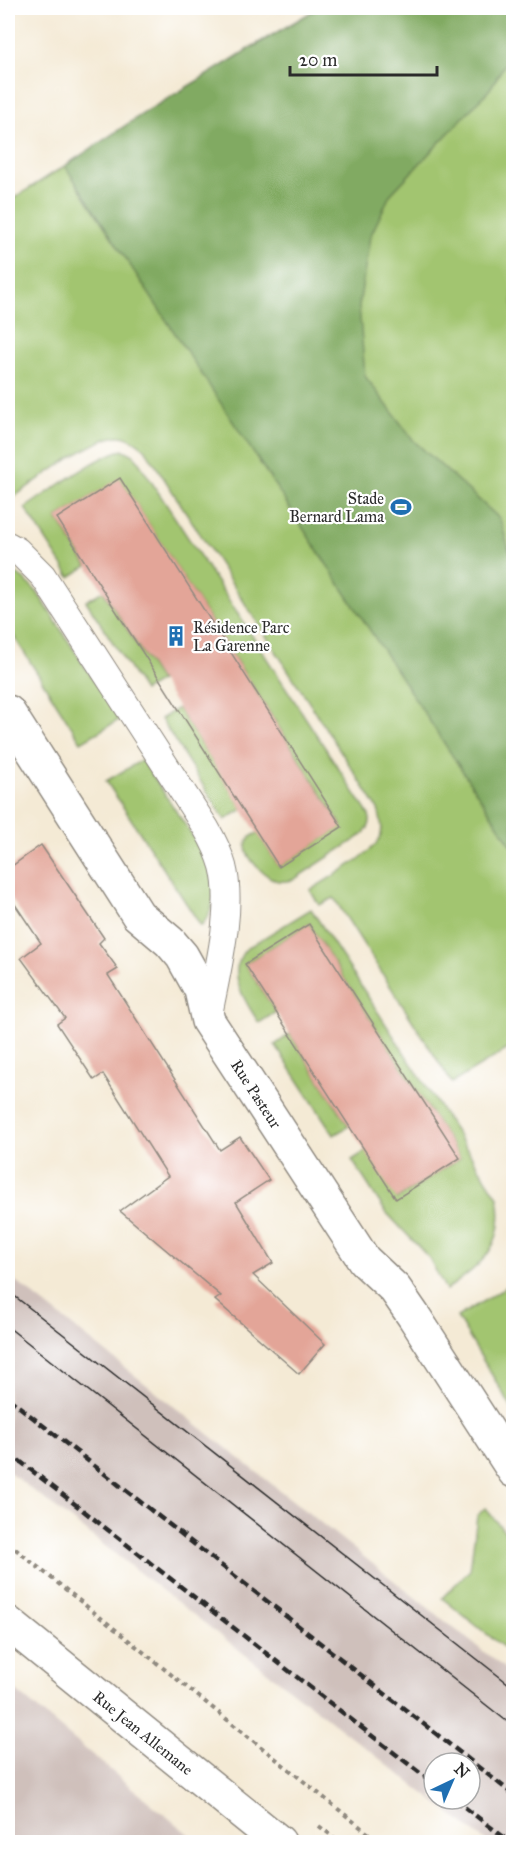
<svg xmlns="http://www.w3.org/2000/svg" width="521" height="1850" font-family="'IM FELL Great Primer',serif">
<style>
.industrial{fill:#cfc0bb;fill-rule:evenodd}
.green{fill:#a2c56f;stroke:#66784d;stroke-width:1.5}
.forest{fill:#81aa62;stroke:#566a46;stroke-width:1.5}
.building{fill:#e3a598}
.lines{fill:none;stroke-linecap:round;stroke-linejoin:round}
.lane-casing{stroke:#908a80;stroke-width:28}
.street-casing{stroke:#908a80;stroke-width:36}
.secondary-casing{stroke:#908a80;stroke-width:36}
.path{stroke:#908a80;stroke-width:4;stroke-dasharray:4.5 4.5;stroke-linecap:butt}
.lane{stroke:#fff;stroke-width:26}
.street{stroke:#fff;stroke-width:33}
.secondary{stroke:#fff;stroke-width:33}
.tram{stroke:#2b2b2b;stroke-width:1.5}
.rail{stroke:#2b2b2b;stroke-width:4.5;stroke-dasharray:9 4.5;stroke-linecap:butt}
.labels{text-anchor:middle;dominant-baseline:central;stroke-width:4.5;stroke-linejoin:round;paint-order:stroke}
.poi-label{font-size:16px;fill:#2b2b2b;stroke:#fff;text-anchor:end}
.street-label{font-size:16px;fill:#2b2b2b;stroke:#fff}
</style>
<rect width="100%" height="100%" fill="#fff"/>
<filter id="ink" filterUnits="userSpaceOnUse"><feTurbulence type="fractalNoise" baseFrequency=".0167" numOctaves="2"/><feDisplacementMap in="SourceGraphic" scale="12" xChannelSelector="R" yChannelSelector="G"/><feConvolveMatrix kernelMatrix="1 2 1 2 8 2 1 2 1" color-interpolation-filters="sRGB"/></filter>
<filter id="wash" filterUnits="userSpaceOnUse"><feTurbulence type="fractalNoise" baseFrequency=".008" numOctaves="4" result="noise"/><feDisplacementMap in="SourceGraphic" scale="24" xChannelSelector="R" yChannelSelector="G"/><feGaussianBlur stdDeviation="1.35" result="paint"/><feColorMatrix in="noise" values="0 0 0 0 0 0 0 0 0 0 0 0 0 0 0 0 0 1.4 0 .05"/><feComposite in="paint" operator="in"/></filter>
<g filter="url(#wash)">
<rect width="100%" height="100%" fill="#f4ead5"/>
<g class="industrial">
<path d="M8,1275l505,400v167h-26l-479,-371zM434,1763h36v36h-36z"/>
<polygon points="8,1684 127,1784 198,1842 8,1842"/>
</g>
<g class="green">
<path d="M318,8h195v1038l-61,37 -118,-185 -15,7 -9,-15c18,-11 60,-34 70,-52 4,-9 0,-20 -2,-29l-233,-360c-7,-6 -15,-12 -24,-13 -22,-3 -92,51 -113,65v-30l7,-5 -7,-13v-251l245,-156z"/>
<path d="M124,450l10,5 235,360c3,9 -1,14 -8,21l-68,44c-5,1 -9,2 -14,1 -12,-2 -38,-25 -32,-39 1,-4 6,-7 11,-9l21,34 63,-41 -222,-347 -63,39 30,48 -17,11 -45,-69c21,-14 78,-56 99,-58z"/>
<polygon points="8,568 26,581 37,592 119,720 81,742 8,627"/>
<polygon points="103,591 160,681 144,691 86,601"/>
<polygon points="178,708 243,809 225,820 161,719"/>
<path d="M142,760c12,18 24,36 36,54 22,33 55,74 23,112l-95,-145z"/>
<path d="M311,909l187,288c9,49 -16,67 -52,93l-17,-32 -44,-47 -33,-51 14,-9 31,48 63,-41 -151,-234 -64,40 31,48 -17,11c-14,-22 -35,-51 -12,-75z"/>
<polygon points="290,1034 349,1126 334,1135 275,1045"/>
<polygon points="513,1283 513,1410 457,1317"/>
<polygon points="485,1508 513,1541 513,1655 442,1598 470,1570 477,1516"/>
</g>
<polygon class="forest" points="318,8 512,8 513,36 509,57 490,89 390,195 370,237 359,306 365,376 414,441 500,519 514,566 513,848 65,166 147,111"/>
<g id="blocks">
<g class="building">
<polygon points="120,478 342,827 279,867 57,518"/>
<polygon points="41,845 104,938 99,943 118,969 108,975 220,1150 240,1137 269,1180 236,1202 273,1263 253,1275 325,1344 299,1374 215,1300 221,1296 120,1211 168,1176 103,1074 94,1080 57,1024 65,1018 21,958 41,943 8,894 8,869"/>
<polygon points="309,924 460,1158 396,1199 245,964"/>
</g>
</g>
</g>
<g filter="url(#ink)">
<use href="#blocks" fill-opacity="0" stroke="#908a80" stroke-width="1.5"/>
<g class="lines">
<g class="lane-casing">
<path id="lane" d="M8,545l9,5 26,26 163,252c7,12 13,24 17,38 11,42 -6,106 -14,149"/>
</g>
<g class="street-casing">
<polyline id="street" points="8,712 138,915 170,942 182,956 201,990 208,1021 364,1260 395,1289 415,1318 514,1471"/>
</g>
<g class="secondary-casing">
<polyline id="secondary" points="8,1623 279,1842"/>
</g>
<g class="path">
<polyline points="8,1543 379,1842"/>
<polyline points="319,1826 340,1842"/>
</g>
<use href="#lane" class="lane"/>
<use href="#street" class="street"/>
<use href="#secondary" class="secondary"/>
<g class="tram">
<polyline points="8,1291 514,1688"/>
<polyline points="8,1327 514,1727"/>
</g>
<g class="rail">
<polyline points="8,1398 514,1795"/>
<polyline points="8,1452 434,1784"/>
<polyline points="454,1799 510,1842"/>
</g>
</g>
</g>
<defs>
<g id="stadium-bare" transform="scale(1.62)"><path d="M0-5a6.5 5 0 1 0 0 10a6.5 5 0 1 0 0-10ZM-3.5-1.8h7v3.6h-7Z" fill="#1f6fb2" stroke="#fff" stroke-width="2.5" paint-order="stroke"/></g>
<g id="building-bare" transform="scale(1.62)"><path d="M-4-6H4V6H1V3H-1V6H-4ZM-2.5-4.3h1.7v1.8h-1.7ZM.8-4.3h1.7v1.8H.8ZM-2.5-1h1.7V.8h-1.7ZM.8-1h1.7V.8H.8Z" fill="#1f6fb2" stroke="#fff" stroke-width="2.5" paint-order="stroke"/></g>
</defs>
<g fill-rule="evenodd">
<use href="#stadium-bare" x="401" y="507"/>
<use href="#building-bare" x="176" y="636"/>
</g>
<g class="labels">
<g class="poi-label">
<text x="384" y="498">Stade<tspan x="384" dy="18">Bernard Lama</tspan></text>
<text x="193" y="627" text-anchor="start">Résidence Parc<tspan x="193" dy="18">La Garenne</tspan></text>
</g>
<g class="street-label">
<text transform="translate(256 1094) rotate(57)">Rue Pasteur</text>
<text transform="translate(143 1733) rotate(39)">Rue Jean Allemane</text>
</g>
</g>
<rect width="521" height="1850" fill="none" stroke="#fff" stroke-width="30"/>
<g transform="translate(452 1781) rotate(44)"><circle r="28" fill="#ffffff" stroke="#aaaaaa" stroke-width="1.5"/>
<path d="M0-4.5L10 22L0 15L-10 22Z" fill="#1f6fb2"/>
<text y="-9" font-size="16" font-weight="bold" text-anchor="middle" fill="#2b2b2b">N</text>
</g>
<path d="M290 66v9h147v-9" fill="none" stroke="#2b2b2b" stroke-width="3"/>
<text x="299" y="66" font-size="18" fill="#2b2b2b" stroke="#ffffff" stroke-width="4.5" paint-order="stroke">20 m</text>
</svg>
